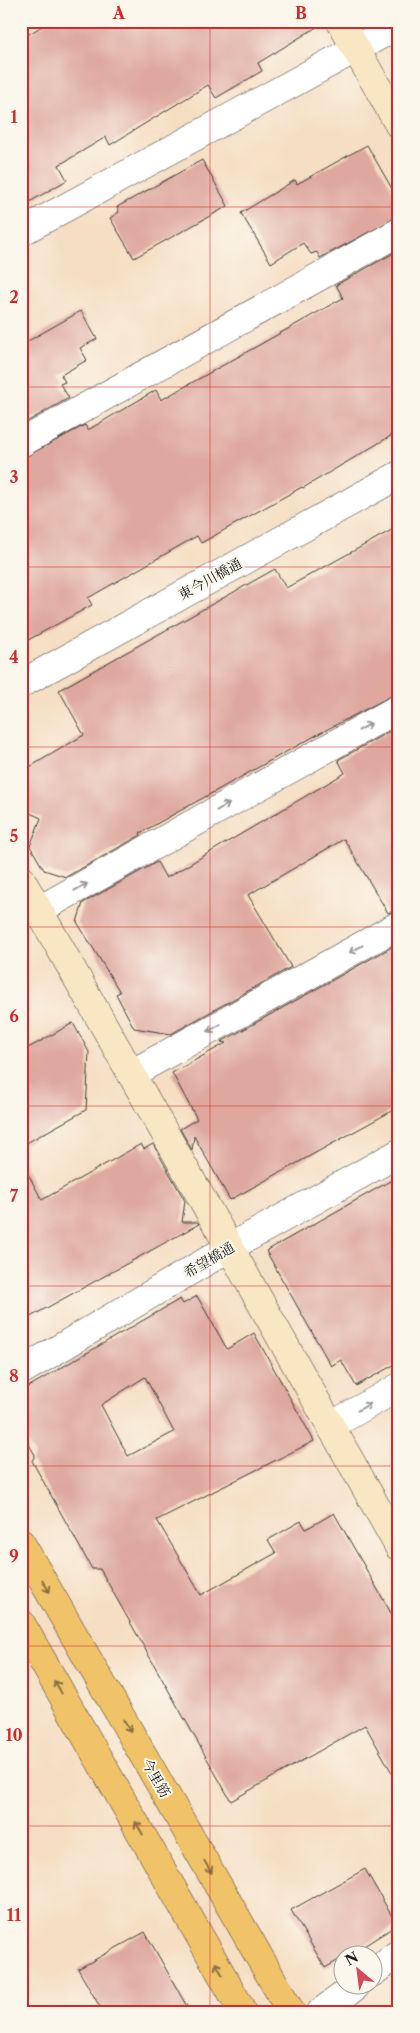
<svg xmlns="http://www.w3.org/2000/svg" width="420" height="2033" font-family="'Libre Caslon Text','Noto Serif JP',serif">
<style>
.building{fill:#dea89f;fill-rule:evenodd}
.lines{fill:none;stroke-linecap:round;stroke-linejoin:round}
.street-casing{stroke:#3d3935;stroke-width:29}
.secondary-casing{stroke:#3d3935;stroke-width:29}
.primary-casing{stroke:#3d3935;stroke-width:29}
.street{stroke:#fff;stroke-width:28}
.secondary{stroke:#f9e7c3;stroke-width:28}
.primary{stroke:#f1c369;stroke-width:28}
.oneway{stroke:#999}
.oneway2{stroke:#867042}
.grid{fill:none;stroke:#d62828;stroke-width:1;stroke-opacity:0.55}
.labels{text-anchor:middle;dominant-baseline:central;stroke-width:4;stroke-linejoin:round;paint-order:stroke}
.street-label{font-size:14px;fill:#1c1c1c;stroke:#fbf7ec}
.neatline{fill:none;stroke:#d62828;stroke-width:2}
.grid-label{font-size:16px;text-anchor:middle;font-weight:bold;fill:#d62828}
</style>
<rect width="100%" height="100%" fill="#fbf7ec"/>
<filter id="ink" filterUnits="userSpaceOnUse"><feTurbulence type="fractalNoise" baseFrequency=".02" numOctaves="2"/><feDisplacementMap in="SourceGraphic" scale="10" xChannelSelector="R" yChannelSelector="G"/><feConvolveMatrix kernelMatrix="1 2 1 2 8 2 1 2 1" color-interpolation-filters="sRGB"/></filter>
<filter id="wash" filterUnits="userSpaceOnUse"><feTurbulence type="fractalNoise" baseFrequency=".0096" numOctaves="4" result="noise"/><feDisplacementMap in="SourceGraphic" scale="20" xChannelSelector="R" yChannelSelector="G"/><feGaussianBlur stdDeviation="1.12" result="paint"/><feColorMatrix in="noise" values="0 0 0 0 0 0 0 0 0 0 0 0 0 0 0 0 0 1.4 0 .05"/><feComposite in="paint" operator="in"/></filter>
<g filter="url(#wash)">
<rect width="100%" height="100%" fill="#f5dec3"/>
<g id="blocks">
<g class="building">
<polygon points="50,21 324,21 325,22 258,63 262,71 216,98 208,85 110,145 106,137 59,165 67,180 21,207 21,39"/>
<polygon points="367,145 399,201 399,216 320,258 317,252 311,254 303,243 271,263 241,213 295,180 297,184"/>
<polygon points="202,160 228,206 134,258 110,218 119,212 117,207"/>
<polygon points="399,250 399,431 303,488 302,487 201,543 197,536 88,598 92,605 21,644 21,459 85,425 88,430 156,390 161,400 343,298 336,285"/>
<polygon points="81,311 97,339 80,348 87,360 61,375 65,382 60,384 69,398 21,425 21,345"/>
<polygon points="399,526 399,692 322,732 140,833 141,835 66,877 44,870 30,846 41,818 21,809 21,772 84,735 59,690 275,569 286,588"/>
<polygon points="399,726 399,909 388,913 344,839 248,895 291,967 171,1034 134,1028 116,994 120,992 77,922 83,903 157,862 166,878 345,773 338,760"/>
<polygon points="399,943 399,1107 230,1200 194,1136 192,1150 180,1129 197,1119 172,1073 226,1043 221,1042"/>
<polygon points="73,1023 89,1052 86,1110 21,1146 21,1052"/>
<polygon points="141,1144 144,1149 153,1144 185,1201 182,1222 197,1222 199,1224 21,1322 21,1161 42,1200"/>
<polygon points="399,1176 399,1362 356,1386 341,1360 331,1366 266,1251"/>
<path d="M197,1296l30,53 27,-16 60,108 -157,79 44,75 75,-42 -8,-13 33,-19 5,8 28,-16 65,114v158l-34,-60 -134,76 -131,-232h-8l-60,-108 3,-6 -14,-24v-40l159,-92 3,5zM145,1377l29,55 -46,24 -27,-51z"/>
<polygon points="365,1869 397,1925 348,1956 342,1956 342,1958 325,1968 291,1910"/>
<polygon points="145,1932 190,2012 103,2012 78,1969"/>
</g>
</g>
</g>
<g filter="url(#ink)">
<use href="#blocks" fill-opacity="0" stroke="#3d3935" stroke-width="1"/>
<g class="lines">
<g class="street-casing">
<g id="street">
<polyline points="21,232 399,25"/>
<polyline points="21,443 399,232"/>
<polyline points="21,684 399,475"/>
<polyline points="39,910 399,708"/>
<polyline points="131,1074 399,925"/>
<polyline points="21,1371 229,1248 399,1153"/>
<polyline points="330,1426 399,1387"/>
<polyline points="372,1973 399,1953"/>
<polyline points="321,2012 356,1986"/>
</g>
</g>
<g class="secondary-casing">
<g id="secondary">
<polyline points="340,21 399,125"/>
<polyline points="21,879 399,1547"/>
</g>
</g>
<g class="primary-casing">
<g id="primary">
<polyline points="21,1543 291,2012"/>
<polyline points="21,1623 243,2012"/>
</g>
</g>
<use href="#street" class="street"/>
<use href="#secondary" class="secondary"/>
<use href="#primary" class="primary"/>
</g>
<defs><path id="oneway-shaft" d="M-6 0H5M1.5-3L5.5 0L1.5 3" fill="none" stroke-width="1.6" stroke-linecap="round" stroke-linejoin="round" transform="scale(1.25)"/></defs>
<g class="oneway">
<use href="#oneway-shaft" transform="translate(365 727) rotate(-29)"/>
<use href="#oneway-shaft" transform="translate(223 807) rotate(-29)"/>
<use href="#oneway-shaft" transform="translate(81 887) rotate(-29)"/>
<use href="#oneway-shaft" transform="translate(356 949) rotate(151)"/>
<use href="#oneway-shaft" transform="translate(214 1028) rotate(151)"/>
<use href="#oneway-shaft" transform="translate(364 1407) rotate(-30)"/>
</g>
<g class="oneway2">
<use href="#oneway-shaft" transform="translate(46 1586) rotate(60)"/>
<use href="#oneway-shaft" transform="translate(58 1687) rotate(-120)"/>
<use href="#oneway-shaft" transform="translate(127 1726) rotate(60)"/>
<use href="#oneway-shaft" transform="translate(139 1828) rotate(-120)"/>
<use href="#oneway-shaft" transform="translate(208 1867) rotate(60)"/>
<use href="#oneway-shaft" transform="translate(219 1969) rotate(-120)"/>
</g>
</g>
<path class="grid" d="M210,21v1991M21,207h378M21,387h378M21,567h378M21,747h378M21,927h378M21,1106h378M21,1286h378M21,1466h378M21,1646h378M21,1826h378"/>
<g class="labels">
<g class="street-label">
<text transform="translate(210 579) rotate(-29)">東今川橋通</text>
<text transform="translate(209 1260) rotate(-30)">希望橋通</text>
<text transform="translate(156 1778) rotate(60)">今里筋</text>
</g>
</g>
<rect width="420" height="2033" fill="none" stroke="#fbf7ec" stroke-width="55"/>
<g transform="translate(358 1970) rotate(331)"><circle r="24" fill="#fbf7ec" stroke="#a29f99"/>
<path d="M0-4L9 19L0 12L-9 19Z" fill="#d1495b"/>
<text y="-8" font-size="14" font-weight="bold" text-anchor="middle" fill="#1c1c1c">N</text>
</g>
<rect x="28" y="28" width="364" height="1978" class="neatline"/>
<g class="grid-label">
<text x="119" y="19">A</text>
<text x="301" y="19">B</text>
<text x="14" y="123">1</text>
<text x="14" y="303">2</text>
<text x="14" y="483">3</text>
<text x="14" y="663">4</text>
<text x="14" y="842">5</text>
<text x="14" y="1022">6</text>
<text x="14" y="1202">7</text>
<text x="14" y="1382">8</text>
<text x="14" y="1562">9</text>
<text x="14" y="1741">10</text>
<text x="14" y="1921">11</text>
</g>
</svg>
